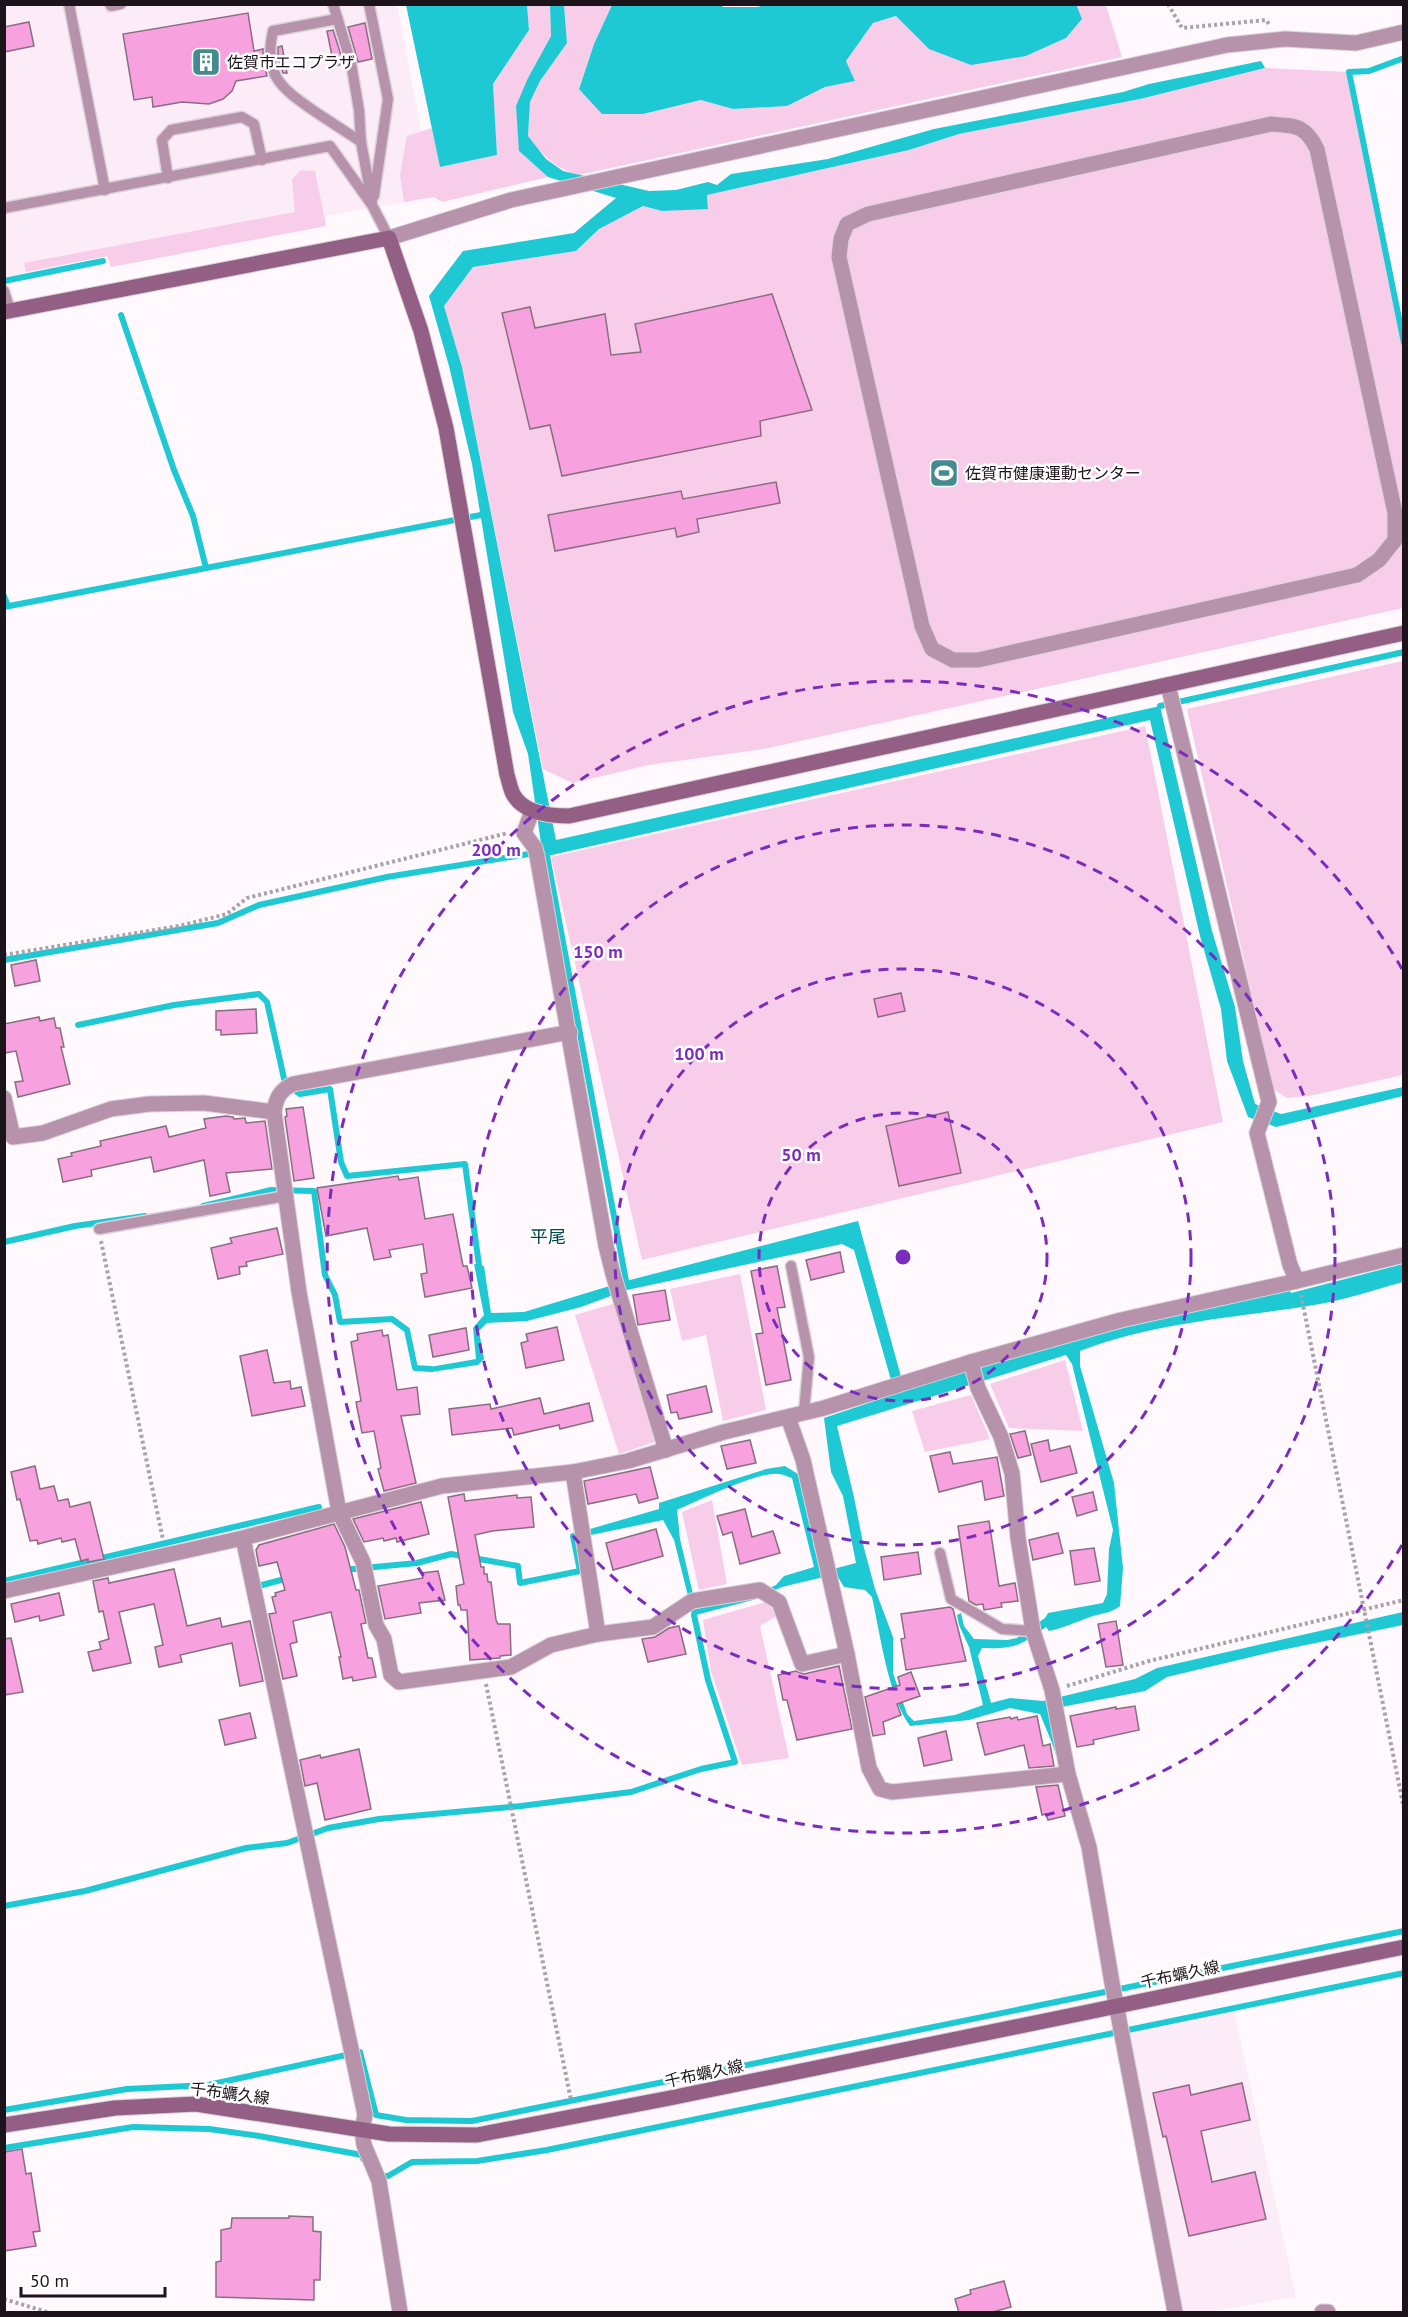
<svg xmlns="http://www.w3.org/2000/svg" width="1408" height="2317" font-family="'PT Sans','Noto Sans JP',sans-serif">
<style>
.built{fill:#fcecf7}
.green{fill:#f7cdea}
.water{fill:#1ec9d3;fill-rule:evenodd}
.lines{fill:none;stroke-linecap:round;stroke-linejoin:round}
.stream{stroke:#1ec9d3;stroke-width:6}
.building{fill:#f7a2df;stroke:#896d80;stroke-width:1.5}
.lane-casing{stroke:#dbd3d9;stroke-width:13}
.street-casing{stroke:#dbd3d9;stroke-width:17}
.secondary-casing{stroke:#dbd3d9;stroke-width:17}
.path{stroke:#aaa2a8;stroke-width:4;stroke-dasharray:3 3;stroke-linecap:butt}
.lane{stroke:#b692ab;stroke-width:10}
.street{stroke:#b692ab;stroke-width:15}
.secondary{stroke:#935f85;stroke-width:15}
.ring{fill:none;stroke:#7b2cbf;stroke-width:3;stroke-dasharray:10 8}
.labels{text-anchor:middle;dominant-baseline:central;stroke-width:5;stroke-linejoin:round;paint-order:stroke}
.poi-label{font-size:16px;fill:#1d131a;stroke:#fff;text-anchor:start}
.street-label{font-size:16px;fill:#1d131a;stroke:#fff}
.neighbourhood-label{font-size:18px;fill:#04474b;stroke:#fff}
.centre{fill:#7b2cbf;stroke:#fff;stroke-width:3}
.ring-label{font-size:18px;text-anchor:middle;font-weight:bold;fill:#7b2cbf;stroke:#fff;stroke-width:5;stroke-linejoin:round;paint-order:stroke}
</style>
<rect width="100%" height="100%" fill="#fff8fd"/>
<g class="built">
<polygon points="5,5 397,5 434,197 326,216 326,226 111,267 107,256 5,277"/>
<polygon points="1233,2006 1296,2297 1208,2312 1182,2312 1127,2026"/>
</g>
<g class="green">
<polygon points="527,5 550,5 551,36 528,78 519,151 548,177 442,202 434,197 404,202 400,175 407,136 432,128 440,167 497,155 493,84 529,30"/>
<path d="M564,5h48l-18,39 -15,44 64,26 58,-14 32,9 54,-3 38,-19 30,-6 -9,-20 27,-38 24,-7 32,33 97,7 40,-18 16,-19 -6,-14h30l16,52 -543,118c-26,-7 -35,-19 -51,-39l2,-34 10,-21 27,-38z"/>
<polygon points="1265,68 1349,72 1403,330 1403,608 764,749 649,765 573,783 543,769 462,367 444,306 473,267 576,251 599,229 643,206 662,211 708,208 707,195 909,150 959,134 1140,99"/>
<polygon points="301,170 315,171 326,226 111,267 107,256 26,272 24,263 295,212 292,179"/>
<polygon points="1403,661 1403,1075 1309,1096 1287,1098 1273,1089 1187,709"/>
<polygon points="1145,726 1223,1122 642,1260 551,857"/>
<polygon points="740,1274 766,1410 723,1421 706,1335 682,1341 670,1289"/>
<polygon points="616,1303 658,1441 619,1454 575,1315"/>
<polygon points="1065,1360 1083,1431 1009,1428 990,1384"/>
<polygon points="971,1395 990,1439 925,1452 912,1411"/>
<polygon points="712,1500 727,1584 699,1590 682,1512"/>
<polygon points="766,1602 778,1615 760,1626 789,1758 742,1765 711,1671 703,1620"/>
</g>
<g class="water">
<polygon points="406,5 527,5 529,30 493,84 497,155 440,167"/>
<polygon points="550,5 564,5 567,43 540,81 530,102 528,136 546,159 563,171 649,191 676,190 708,182 717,185 731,174 828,159 934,129 1123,92 1149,84 1261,61 1265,68 1140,99 959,134 909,150 707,195 708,209 662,211 643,206 599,229 576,251 473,267 444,306 462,367 556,840 1160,706 1212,931 1235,1007 1243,1061 1255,1104 1281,1114 1403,1087 1403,1096 1276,1127 1248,1117 1227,1061 1221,1009 1200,936 1150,720 543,857 528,754 513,712 472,464 449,366 429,296 463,251 574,233 616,198 548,177 519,151 516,106 528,78 551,36"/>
<polygon points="721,5 723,7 757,7 772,4 1076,4 1082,19 1066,38 1026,56 971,65 929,49 896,16 873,23 846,61 855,81 825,87 787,106 733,109 701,100 643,114 602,114 579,89 594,44 612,5"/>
<path d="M858,1221l47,170 82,-27 117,-33 185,-42 2,4 112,-29v18c-29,8 -59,18 -89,23 -78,13 -159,17 -234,46v15l34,117 9,85 -3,38c-10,8 -19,7 -30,11 -14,5 -26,11 -41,14l-3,-4c-26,19 -31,22 -64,21l-4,8 13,47 19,-5 33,3 92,-22 22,-11 246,-56v13l-131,27 -105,25 -22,14 -94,18 8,55 -7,-21 -12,-29 -30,-6 -41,12 -59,6c-22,-30 -30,-93 -38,-129l-7,-7 -21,-3 -8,-13 -54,13 -29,13 -61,16 -1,-6 55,-11 30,-14 8,-9 30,-9 -22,-89c-4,-1 -9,-4 -13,-4 -21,-3 -81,27 -102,36l3,29 13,55 -5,2 -14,-56 -11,-20 -72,15 -1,-6 69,-20v-6l107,-34 19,-3 13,8 18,64 -3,5 7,25h17l19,-5 -13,-67 -12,-24 -7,-54 71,-24 -41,-144 -12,-6 -215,46 -46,17 -54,14 -40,2 -8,8 5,28 -6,6 -47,7 -1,-5 46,-8 -3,-31 11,-13 -10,-51 10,2 7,47 33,-1 102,-31zM1066,1355l6,9 41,166 -4,19 -2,45 -4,9 -55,10 -3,5 -28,20 -10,2 -33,-1 -10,-13 -3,-13 -4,2 2,10 10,22 14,58 -28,10 -41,6 -7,-7 -14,-41v-36l-18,-48 -11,-41 -10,-51 -17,-71z"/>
</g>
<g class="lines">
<g class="stream">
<polyline points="1404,58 1369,71 1349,72 1404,343"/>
<polyline points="4,281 103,261"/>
<polyline points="121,315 174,470 193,516 206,568"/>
<polyline points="4,596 8,606"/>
<polyline points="4,607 486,514"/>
<polyline points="1160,706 1404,652"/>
<polyline points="547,856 626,1281"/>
<polyline points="4,960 218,923 259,905 387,877 535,853"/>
<polyline points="78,1025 174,1005 259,994 267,1002 285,1083 300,1094 330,1089 341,1162 347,1176 465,1164 479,1265"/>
<polyline points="203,1206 271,1190 314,1191 325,1275 335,1295 340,1322 392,1319 407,1330 415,1368 431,1369"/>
<polyline points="4,1242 75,1226 145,1216"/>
<polyline points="343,1570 417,1563 451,1554 518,1566 520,1583 580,1571 573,1536"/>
<polyline points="4,1581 319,1507"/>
<polyline points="258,1586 289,1578"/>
<polyline points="4,1906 85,1891 246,1848 287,1843 328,1828 379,1819 521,1806 631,1792 701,1769 735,1762 708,1680 694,1615"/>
<polyline points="4,2110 127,2089 208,2085 360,2052 376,2115 406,2120 472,2121 1404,1931"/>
<polyline points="4,2148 133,2127 209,2129 259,2136 362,2155 363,2159"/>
<polyline points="379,2176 388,2176 412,2162 477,2161 547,2150 1404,1973"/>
</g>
</g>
<g class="building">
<polygon points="248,13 254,51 263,49 263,60 267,76 236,81 232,91 223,99 209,104 182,102 153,107 152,97 134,100 123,34"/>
<polygon points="29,22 34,46 4,52 4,27"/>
<polygon points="365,23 372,59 358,62 348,27"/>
<polygon points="333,30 344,64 334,66 327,31"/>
<polygon points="282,46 287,73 283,73 278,58 278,47"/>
<polygon points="772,294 812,410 760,421 761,436 562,476 550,425 530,429 502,313 530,307 535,328 605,314 611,355 641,352 635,324"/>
<polygon points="776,482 780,503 697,519 699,532 677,537 675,528 555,551 548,515 681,491 683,499"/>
<polygon points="36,960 40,981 15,986 11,965"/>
<polygon points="901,993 905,1011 878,1017 874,999"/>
<polygon points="256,1009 257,1033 221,1035 221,1030 216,1030 216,1011"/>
<polygon points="39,1017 40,1021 54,1018 56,1028 60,1028 64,1047 61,1047 70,1084 18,1097 15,1082 23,1081 16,1051 4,1053 4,1024"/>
<polygon points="303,1107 314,1178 294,1181 285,1117 287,1116 286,1109"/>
<polygon points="948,1112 961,1173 899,1186 886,1126"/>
<polygon points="226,1116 233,1117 234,1119 245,1118 246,1123 265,1121 272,1169 226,1173 230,1192 210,1196 204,1160 154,1172 151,1157 91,1170 92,1176 63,1182 58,1159 72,1156 71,1153 101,1146 100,1141 166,1126 169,1137 206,1128 204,1119"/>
<polygon points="398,1176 399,1180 418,1177 425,1219 453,1214 463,1266 467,1266 472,1288 425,1297 421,1274 427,1273 423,1244 389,1250 391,1257 374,1260 367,1228 326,1236 317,1188"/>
<polygon points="277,1228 283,1254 246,1262 247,1266 239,1267 240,1274 218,1279 211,1248 232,1243 230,1238"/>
<polygon points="840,1252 844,1272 811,1280 806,1260"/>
<polygon points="777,1266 785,1307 777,1308 791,1380 766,1385 756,1334 763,1333 751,1271"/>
<polygon points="665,1290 670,1320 638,1325 633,1295"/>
<polygon points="557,1327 564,1360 526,1368 521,1343 528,1341 526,1334"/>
<polygon points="466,1328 469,1350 433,1357 429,1335"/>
<polygon points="382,1330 383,1336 388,1335 397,1390 417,1387 420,1414 401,1416 416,1483 384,1491 378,1469 381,1468 374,1431 362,1433 356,1402 361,1401 351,1342 358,1340 357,1334"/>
<polygon points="267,1350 274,1383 290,1381 291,1389 301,1387 305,1406 252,1416 240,1356"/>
<polygon points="706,1386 712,1412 679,1419 677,1412 671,1413 667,1395"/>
<polygon points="540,1398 544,1414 589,1403 593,1421 560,1429 559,1425 514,1435 512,1428 452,1435 449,1409 490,1404 491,1409"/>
<polygon points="1025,1431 1031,1455 1018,1458 1010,1434"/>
<polygon points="750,1440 756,1463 727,1469 721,1446"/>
<polygon points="1048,1440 1050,1451 1070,1446 1077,1473 1041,1482 1031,1444"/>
<polygon points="950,1452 953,1464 997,1457 1004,1496 985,1500 982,1481 939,1492 930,1456"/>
<polygon points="35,1466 40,1489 54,1486 58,1501 68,1499 70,1507 90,1502 104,1559 88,1562 88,1559 81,1561 75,1539 62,1542 61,1538 38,1544 37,1540 30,1541 20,1499 17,1500 11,1472"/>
<polygon points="650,1467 658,1498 639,1503 636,1494 588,1504 584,1481"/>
<polygon points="1093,1492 1097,1510 1077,1516 1072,1497"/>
<polygon points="464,1494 465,1501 517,1495 517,1498 531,1497 534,1527 492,1531 475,1535 481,1567 484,1567 484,1574 487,1574 488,1582 491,1582 496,1620 498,1624 510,1624 511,1655 500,1656 500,1658 470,1660 467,1610 461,1610 460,1605 458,1605 456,1586 464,1584 448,1497"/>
<polygon points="421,1502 429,1534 397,1542 396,1538 384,1541 383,1538 364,1542 353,1519"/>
<polygon points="745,1509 752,1537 773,1531 780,1553 740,1564 732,1532 723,1535 717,1516"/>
<polygon points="989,1521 999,1586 1015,1583 1018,1601 1001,1603 1002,1607 984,1610 983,1604 976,1605 969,1601 958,1526"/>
<polygon points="334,1524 345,1547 356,1590 359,1590 366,1623 361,1624 368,1658 372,1658 376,1677 353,1681 352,1677 343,1679 339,1657 341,1657 331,1612 293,1621 297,1642 290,1644 297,1676 283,1679 269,1614 276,1613 272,1597 276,1596 275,1593 285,1590 277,1562 259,1566 256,1550 259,1545"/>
<polygon points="656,1529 663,1556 613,1570 606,1543"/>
<polygon points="1058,1533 1063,1553 1033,1560 1029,1540"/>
<polygon points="1094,1548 1100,1581 1075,1585 1070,1551"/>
<polygon points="918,1552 921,1574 884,1580 881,1557"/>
<polygon points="174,1569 187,1626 220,1618 222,1627 250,1621 263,1681 240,1686 232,1643 180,1655 182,1662 159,1667 155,1647 163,1645 154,1604 119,1612 131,1663 93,1671 88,1652 101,1649 99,1642 109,1639 103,1611 99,1612 93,1581 108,1578 109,1583"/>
<polygon points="438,1571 445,1600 419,1603 421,1613 385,1619 378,1586 423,1578 422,1573"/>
<polygon points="59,1593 64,1615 40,1621 39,1616 15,1622 11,1604"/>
<polygon points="950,1607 953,1609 966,1661 906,1670 901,1639 905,1638 901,1614"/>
<polygon points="1116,1621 1123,1665 1106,1667 1098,1624"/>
<polygon points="679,1626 686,1654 648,1662 642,1639 655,1637 669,1628"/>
<polygon points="11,1638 23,1692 4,1695 4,1639"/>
<polygon points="839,1666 852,1729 797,1740 787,1700 783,1700 778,1675 796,1671 804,1674"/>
<polygon points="911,1672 920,1696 897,1704 901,1715 883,1722 885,1734 873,1736 865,1697 900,1685 898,1677"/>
<polygon points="1135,1706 1139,1730 1093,1740 1094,1744 1077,1747 1070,1716 1116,1707 1116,1709"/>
<polygon points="250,1713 256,1738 225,1745 219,1720"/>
<polygon points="1037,1716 1043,1746 1050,1744 1054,1766 1029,1768 1024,1745 985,1755 977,1723 1010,1717 1011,1719 1017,1717 1018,1720"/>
<polygon points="946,1731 952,1760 924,1766 918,1738"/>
<polygon points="359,1749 371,1809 325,1820 317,1783 305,1786 300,1760 320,1755 321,1758"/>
<polygon points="1058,1785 1065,1816 1048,1820 1046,1814 1042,1815 1036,1787"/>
<polygon points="1242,2083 1250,2120 1201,2131 1212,2182 1255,2172 1266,2219 1189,2236 1166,2136 1163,2137 1153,2093 1189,2085 1191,2095"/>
<polygon points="22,2149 26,2174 31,2173 40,2231 33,2232 36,2246 4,2251 4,2152"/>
<polygon points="289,2216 313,2217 313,2231 321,2232 320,2280 314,2280 314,2300 216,2297 216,2262 221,2261 221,2230 231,2228 232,2218 289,2218"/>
<polygon points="1004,2281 1011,2307 989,2313 959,2313 955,2299 971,2294 970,2290"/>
</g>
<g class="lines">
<g class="lane-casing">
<g id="lane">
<polyline points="69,4 105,190"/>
<polyline points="110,4 111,6 121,4"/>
<polyline points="333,4 351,63 359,110 361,142 372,201"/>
<polyline points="369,4 388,99 374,196"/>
<path d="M337,19l-64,12c-10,44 8,57 41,80 15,10 31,20 47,31"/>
<polyline points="168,178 162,140 171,130 242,117 254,124 262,160"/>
<polyline points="4,208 330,146 372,205 389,238"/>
<polyline points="4,291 10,310"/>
<polyline points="99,1229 286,1196"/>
<polyline points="791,1266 809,1357 804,1412"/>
<polyline points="940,1553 951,1599 1002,1629 1033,1631"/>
</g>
</g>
<g class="street-casing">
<g id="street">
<path d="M1271,124c25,2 34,1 46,25l78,364v27l-16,20 -22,15 -379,85h-25l-21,-11 -10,-23 -83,-369 2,-18 6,-15 21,-10z"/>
<polyline points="389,238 511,200 1227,45 1285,39 1356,43 1404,32"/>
<polyline points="1168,685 1269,1102 1257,1133 1290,1265 1297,1281"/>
<polyline points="532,811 524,833 535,848 537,856 606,1246 613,1274 666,1450"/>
<polyline points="4,1098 13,1137 43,1133 111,1109 149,1104 204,1103 274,1112 299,1292 339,1512 363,1562 376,1625 384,1639 391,1675 399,1682 511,1667 551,1645 598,1634 573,1472"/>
<path d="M274,1112c2,-14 6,-22 19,-28l277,-52"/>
<polyline points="971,1362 978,1388 1001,1437 1012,1473 1018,1538 1033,1631 1052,1690 1068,1774 1089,1847 1112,1983 1175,2312"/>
<polyline points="788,1417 803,1460 847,1654 869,1768 880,1789 892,1792 1068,1774"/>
<polyline points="243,1538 365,2115 362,2130 364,2145 379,2181 400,2312"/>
<polyline points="4,1591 243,1538 442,1486 573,1472 628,1461 724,1432 824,1408 971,1362 1121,1320 1297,1281 1404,1255"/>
<polyline points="598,1634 653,1627 692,1601 760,1590 779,1602 802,1664 847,1654"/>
<polyline points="1322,2312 1328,2312"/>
</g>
</g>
<g class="secondary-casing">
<g id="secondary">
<path d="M4,312l385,-74 32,93 25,97 61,347c2,6 3,13 6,19 10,19 37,22 56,22l835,-183"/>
<polyline points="4,2125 115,2108 196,2104 389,2134 477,2135 670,2098 1404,1947"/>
</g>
</g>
<g class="path">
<polyline points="1168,4 1182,28 1266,20 1269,24"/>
<polyline points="4,955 179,926 227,914 247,898 508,833"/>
<polyline points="101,1241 163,1540"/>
<polyline points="1301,1295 1404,1809"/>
<polyline points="486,1684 571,2100"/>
<polyline points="1067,1686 1149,1661 1404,1600"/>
<polyline points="4,2299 47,2312"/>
</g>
<use href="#lane" class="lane"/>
<use href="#street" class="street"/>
<use href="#secondary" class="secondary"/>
</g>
<g class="ring">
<circle cx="903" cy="1257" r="144"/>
<circle cx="903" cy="1257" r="288"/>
<circle cx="903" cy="1257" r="432"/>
<path d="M1402 1545A576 576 0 1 1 1402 969"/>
</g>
<defs>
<g id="building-square" transform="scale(1.5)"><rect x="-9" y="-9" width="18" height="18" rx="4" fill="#438b90" stroke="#fff"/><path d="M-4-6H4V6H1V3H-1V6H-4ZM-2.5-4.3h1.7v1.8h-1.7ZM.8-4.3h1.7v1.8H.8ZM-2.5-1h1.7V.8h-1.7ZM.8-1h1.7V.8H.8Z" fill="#fff"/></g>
<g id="stadium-square" transform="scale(1.5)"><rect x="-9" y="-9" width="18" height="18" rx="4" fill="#438b90" stroke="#fff"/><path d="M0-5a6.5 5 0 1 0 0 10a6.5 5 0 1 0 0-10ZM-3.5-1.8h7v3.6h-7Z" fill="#fff"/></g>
</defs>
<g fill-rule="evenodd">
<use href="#building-square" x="206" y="62"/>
<use href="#stadium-square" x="944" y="473"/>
</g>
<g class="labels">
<g class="poi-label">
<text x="227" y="62">佐賀市エコプラザ</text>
<text x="965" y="473">佐賀市健康運動センター</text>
</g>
<g class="street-label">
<text transform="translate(1180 1974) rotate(-12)">千布蠣久線</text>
<text transform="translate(704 2073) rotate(-12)">千布蠣久線</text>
<text transform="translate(230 2093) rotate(7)">千布蠣久線</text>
</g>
<g class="neighbourhood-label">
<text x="548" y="1236">平尾</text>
</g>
</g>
<circle cx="903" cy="1257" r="9" class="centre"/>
<g class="ring-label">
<text x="496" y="856">200 m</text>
<text x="598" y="958">150 m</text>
<text x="699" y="1060">100 m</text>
<text x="801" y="1161">50 m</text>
</g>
<rect width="1408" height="2317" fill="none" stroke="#1d131a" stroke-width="12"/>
<path d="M21 2287v9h144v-9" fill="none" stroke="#1d131a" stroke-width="3"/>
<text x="30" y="2287" font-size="18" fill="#1d131a" stroke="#ffffff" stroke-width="4.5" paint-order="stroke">50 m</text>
</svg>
